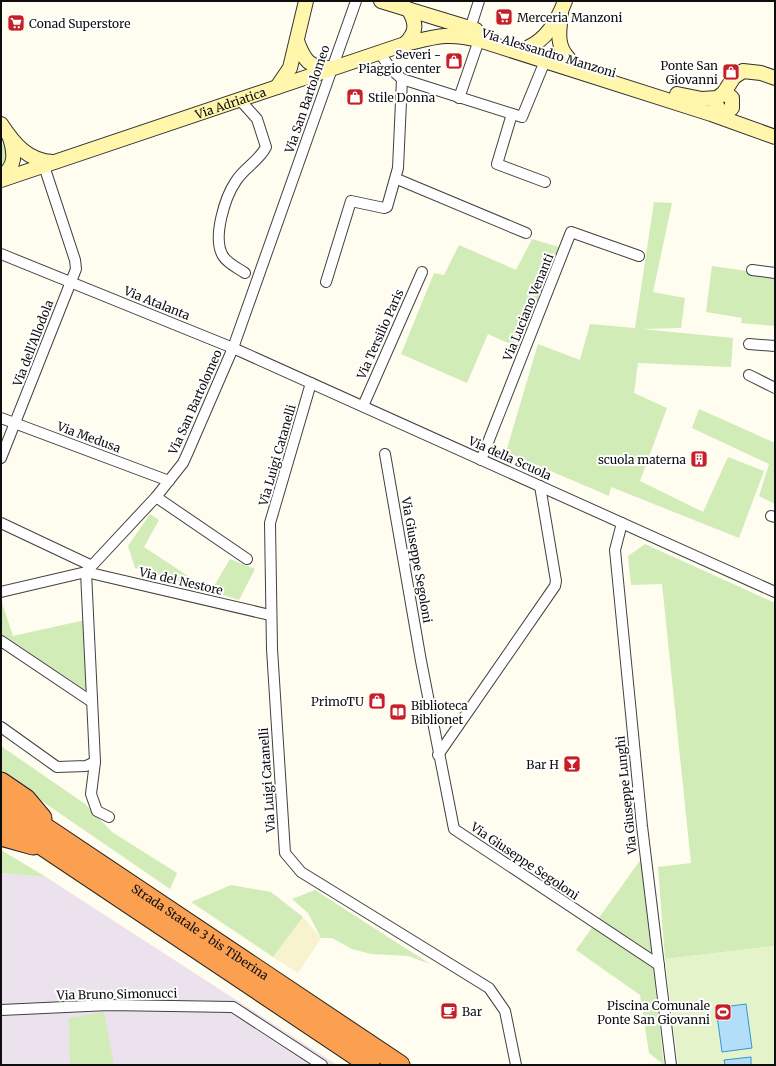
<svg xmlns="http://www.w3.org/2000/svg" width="776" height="1066" font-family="Merriweather,serif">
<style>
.industrial{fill:#ece2ed}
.farmland{fill:#f7f3ce}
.green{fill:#d2ecb7}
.pitch{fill:#e4f3c9}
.water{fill:#b2def9;stroke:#3595d4}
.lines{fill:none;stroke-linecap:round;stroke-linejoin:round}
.street-casing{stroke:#414141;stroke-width:12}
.secondary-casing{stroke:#303030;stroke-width:16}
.highway-casing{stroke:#1f1f1f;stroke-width:21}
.street{stroke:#fff;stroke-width:10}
.secondary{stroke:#fff6ab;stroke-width:14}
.highway{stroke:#fb9f51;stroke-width:19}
.labels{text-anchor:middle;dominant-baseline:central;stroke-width:4;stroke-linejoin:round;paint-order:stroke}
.poi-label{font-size:12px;fill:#0e0e0e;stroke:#fff;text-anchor:end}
.street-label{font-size:12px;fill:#0e0e0e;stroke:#fff}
</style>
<rect width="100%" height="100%" fill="#fffcf0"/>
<polygon class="industrial" points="1,873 46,877 337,1065 1,1065"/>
<polygon class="farmland" points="303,917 321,938 298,973 273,957"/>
<g class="green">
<polygon points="1,142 5,149 7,157 12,150 3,164 1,165"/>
<polygon points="654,202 672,203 653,292 685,298 681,328 642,329 733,338 731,367 638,363 634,393 667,408 640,481 703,512 728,457 764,471 739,538 611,487 609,496 506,452 538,344 580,360 590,324 635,328"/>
<polygon points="532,239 559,247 519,348 488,334 467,383 401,354 434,273 444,275 459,245 516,270"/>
<polygon points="712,266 775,275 775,326 741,323 742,318 706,312"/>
<polygon points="699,409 775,443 775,504 759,496 769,464 692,428"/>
<polygon points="150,514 159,520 144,547 200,584 214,586 230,559 255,569 239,600 135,568 128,546"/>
<polygon points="645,544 775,603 775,946 665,959 658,867 691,863 662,584 631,585 628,556"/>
<polygon points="1,600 13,636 85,620 87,691 1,635"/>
<polygon points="1,746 85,804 112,832 177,873 170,889 1,773"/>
<polygon points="1,850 46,877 1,873"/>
<polygon points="641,859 664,1065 649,1053 640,995 576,950"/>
<polygon points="231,885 271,892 303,917 273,957 191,902"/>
<polygon points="315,890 430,964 408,956 371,954 352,949 332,938 321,938 308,913 292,899"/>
<polygon points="104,1012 114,1065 70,1065 69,1018"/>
</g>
<polygon class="pitch" points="775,946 775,1065 678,1065 665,959"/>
<g class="water">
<polygon points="746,1004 752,1048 722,1052 716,1008"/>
<polygon points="751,1057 751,1065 725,1065 724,1060"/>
</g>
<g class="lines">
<g class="street-casing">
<g id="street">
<polyline points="470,29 479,1"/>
<polyline points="402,79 522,117 545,61"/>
<polyline points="459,98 479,40"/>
<path d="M240,100l17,19 9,28c-7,14 -22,21 -30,34 -11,16 -24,57 -13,75 5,8 15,12 22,17"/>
<polyline points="512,114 497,164 545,182"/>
<polyline points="397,179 526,233"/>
<polyline points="1,254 233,348 775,592"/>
<polyline points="752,270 775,273"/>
<polyline points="326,282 351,201 384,208 387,207 398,168 402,79 391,69 379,52"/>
<polyline points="749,344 775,346"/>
<polyline points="749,375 775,388"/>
<polyline points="311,383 270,523 272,649 285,853 301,872 489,988 505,1011 516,1065"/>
<polyline points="363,406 422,272"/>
<polyline points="1,418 169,481"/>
<polyline points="385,454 421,661 454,829 659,965"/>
<polyline points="1,458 76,269 75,260 44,166"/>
<polyline points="481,460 571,232 639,256"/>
<polyline points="156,497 247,559"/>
<polyline points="771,516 775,517"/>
<polyline points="1,523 90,565"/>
<polyline points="622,523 615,550 642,826 671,1065"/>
<polyline points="1,592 86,572 270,615"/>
<polyline points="1,641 92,702"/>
<polyline points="1,727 57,767 86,766 95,762"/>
<polyline points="438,755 555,586 556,581 540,486"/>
<polyline points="109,817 97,811 91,794 95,762 86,572 156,497 183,463 188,452 233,348 356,1"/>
<polyline points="1,1010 109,1005 233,1007 322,1065"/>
</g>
</g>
<g class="secondary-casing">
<g id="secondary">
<polyline points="381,1 476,30"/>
<path d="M561,15c-2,16 -5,31 8,44"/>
<path d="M297,41c7,19 12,27 33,27"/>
<path d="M405,44c12,-12 12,-21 3,-35"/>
<path d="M529,47c19,-9 29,-27 36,-46"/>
<polyline points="277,87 290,68 306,1"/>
<polyline points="677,94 702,99 717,98 721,95 727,94 732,98 732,108 727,112 720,111 716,104 717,98"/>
<polyline points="723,94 734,77 743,71 761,73 775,78"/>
<path d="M1,124c13,20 27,37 52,38"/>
<path d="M1,177c15,-11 14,-23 9,-39"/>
<path id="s1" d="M1,180l404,-136c30,-7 42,-12 74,-4l232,74 64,23"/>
</g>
</g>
<g class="highway-casing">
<g id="highway">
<polyline points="1,782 26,799 42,818"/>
<path id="s2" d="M1,798l399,267"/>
<polyline points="1,818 370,1065"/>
<polyline points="1,836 33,845"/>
</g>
</g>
<use href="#street" class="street"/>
<use href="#secondary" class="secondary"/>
<use href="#highway" class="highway"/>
</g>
<defs>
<g id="supermarket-square" transform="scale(0.9)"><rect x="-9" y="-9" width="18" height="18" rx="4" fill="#c61f27" stroke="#fff"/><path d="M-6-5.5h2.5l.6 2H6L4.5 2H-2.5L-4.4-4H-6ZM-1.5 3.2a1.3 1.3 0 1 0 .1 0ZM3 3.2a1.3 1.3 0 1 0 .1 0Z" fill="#fff"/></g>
<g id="shop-square" transform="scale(0.9)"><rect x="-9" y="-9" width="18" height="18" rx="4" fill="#c61f27" stroke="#fff"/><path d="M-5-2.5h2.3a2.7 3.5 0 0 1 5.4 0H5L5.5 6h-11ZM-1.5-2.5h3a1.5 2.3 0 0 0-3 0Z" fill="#fff"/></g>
<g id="building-square" transform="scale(0.9)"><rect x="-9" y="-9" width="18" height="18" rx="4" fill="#c61f27" stroke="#fff"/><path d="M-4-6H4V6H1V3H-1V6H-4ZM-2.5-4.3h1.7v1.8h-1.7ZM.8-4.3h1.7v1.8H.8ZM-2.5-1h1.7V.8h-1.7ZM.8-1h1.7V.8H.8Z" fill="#fff"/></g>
<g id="library-square" transform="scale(0.9)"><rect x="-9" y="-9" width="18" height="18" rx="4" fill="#c61f27" stroke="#fff"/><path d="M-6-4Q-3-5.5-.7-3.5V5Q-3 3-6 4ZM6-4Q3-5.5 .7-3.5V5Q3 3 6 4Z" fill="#fff"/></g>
<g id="bar-square" transform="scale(0.9)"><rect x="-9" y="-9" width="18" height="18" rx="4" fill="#c61f27" stroke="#fff"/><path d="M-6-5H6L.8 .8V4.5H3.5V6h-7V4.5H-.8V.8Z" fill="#fff"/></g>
<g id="cafe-square" transform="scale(0.9)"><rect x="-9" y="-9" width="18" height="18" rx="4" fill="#c61f27" stroke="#fff"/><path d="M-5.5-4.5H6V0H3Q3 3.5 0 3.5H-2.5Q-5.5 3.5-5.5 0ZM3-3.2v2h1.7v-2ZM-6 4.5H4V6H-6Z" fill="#fff"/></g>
<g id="stadium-square" transform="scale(0.9)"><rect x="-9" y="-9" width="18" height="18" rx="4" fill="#c61f27" stroke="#fff"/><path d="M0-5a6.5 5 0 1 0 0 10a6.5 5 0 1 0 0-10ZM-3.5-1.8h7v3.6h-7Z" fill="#fff"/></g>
</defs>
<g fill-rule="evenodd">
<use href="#supermarket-square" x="504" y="17"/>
<use href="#supermarket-square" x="16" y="23"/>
<use href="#shop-square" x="454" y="61"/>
<use href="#shop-square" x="731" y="72"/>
<use href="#shop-square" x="355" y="97"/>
<use href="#building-square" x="699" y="459"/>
<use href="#shop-square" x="377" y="701"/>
<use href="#library-square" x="398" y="712"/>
<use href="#bar-square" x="572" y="764"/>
<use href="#cafe-square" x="449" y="1011"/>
<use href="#stadium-square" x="723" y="1012"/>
</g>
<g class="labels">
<g class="poi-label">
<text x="517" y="17" text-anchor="start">Merceria Manzoni</text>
<text x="29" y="23" text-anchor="start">Conad Superstore</text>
<text x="441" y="54">Severi -<tspan x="441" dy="14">Piaggio center</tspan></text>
<text x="718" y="65">Ponte San<tspan x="718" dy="14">Giovanni</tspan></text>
<text x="368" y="97" text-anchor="start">Stile Donna</text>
<text x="686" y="459">scuola materna</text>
<text x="364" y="701">PrimoTU</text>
<text x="411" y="705" text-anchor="start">Biblioteca<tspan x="411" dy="14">Biblionet</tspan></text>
<text x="559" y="764">Bar H</text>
<text x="710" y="1005">Piscina Comunale<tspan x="710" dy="14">Ponte San Giovanni</tspan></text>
<text x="462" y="1011" text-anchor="start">Bar</text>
</g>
<g class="street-label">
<text transform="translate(549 53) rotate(17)">Via Alessandro Manzoni</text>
<text transform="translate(307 99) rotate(-71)">Via San Bartolomeo</text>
<text stroke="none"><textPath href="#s1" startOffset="242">Via Adriatica</textPath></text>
<text transform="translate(157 303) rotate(22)">Via Atalanta</text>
<text transform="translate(528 307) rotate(-68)">Via Luciano Venanti</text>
<text transform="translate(380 334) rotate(-66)">Via Tersilio Paris</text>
<text transform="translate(33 343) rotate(-69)">Via dell'Allodola</text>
<text transform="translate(195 402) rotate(-66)">Via San Bartolomeo</text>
<text transform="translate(89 437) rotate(20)">Via Medusa</text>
<text transform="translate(277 455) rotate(-74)">Via Luigi Catanelli</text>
<text transform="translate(510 458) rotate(24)">Via della Scuola</text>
<text transform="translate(417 560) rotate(80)">Via Giuseppe Segoloni</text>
<text transform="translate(181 581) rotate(13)">Via del Nestore</text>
<text transform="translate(267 780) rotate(-94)">Via Luigi Catanelli</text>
<text transform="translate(626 795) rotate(-96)">Via Giuseppe Lunghi</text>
<text transform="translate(525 861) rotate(34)">Via Giuseppe Segoloni</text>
<text stroke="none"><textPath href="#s2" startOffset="240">Strada Statale 3 bis Tiberina</textPath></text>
<text transform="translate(117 994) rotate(-1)">Via Bruno Simonucci</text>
</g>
</g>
<rect width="776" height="1066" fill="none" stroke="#0e0e0e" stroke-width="4"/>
</svg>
